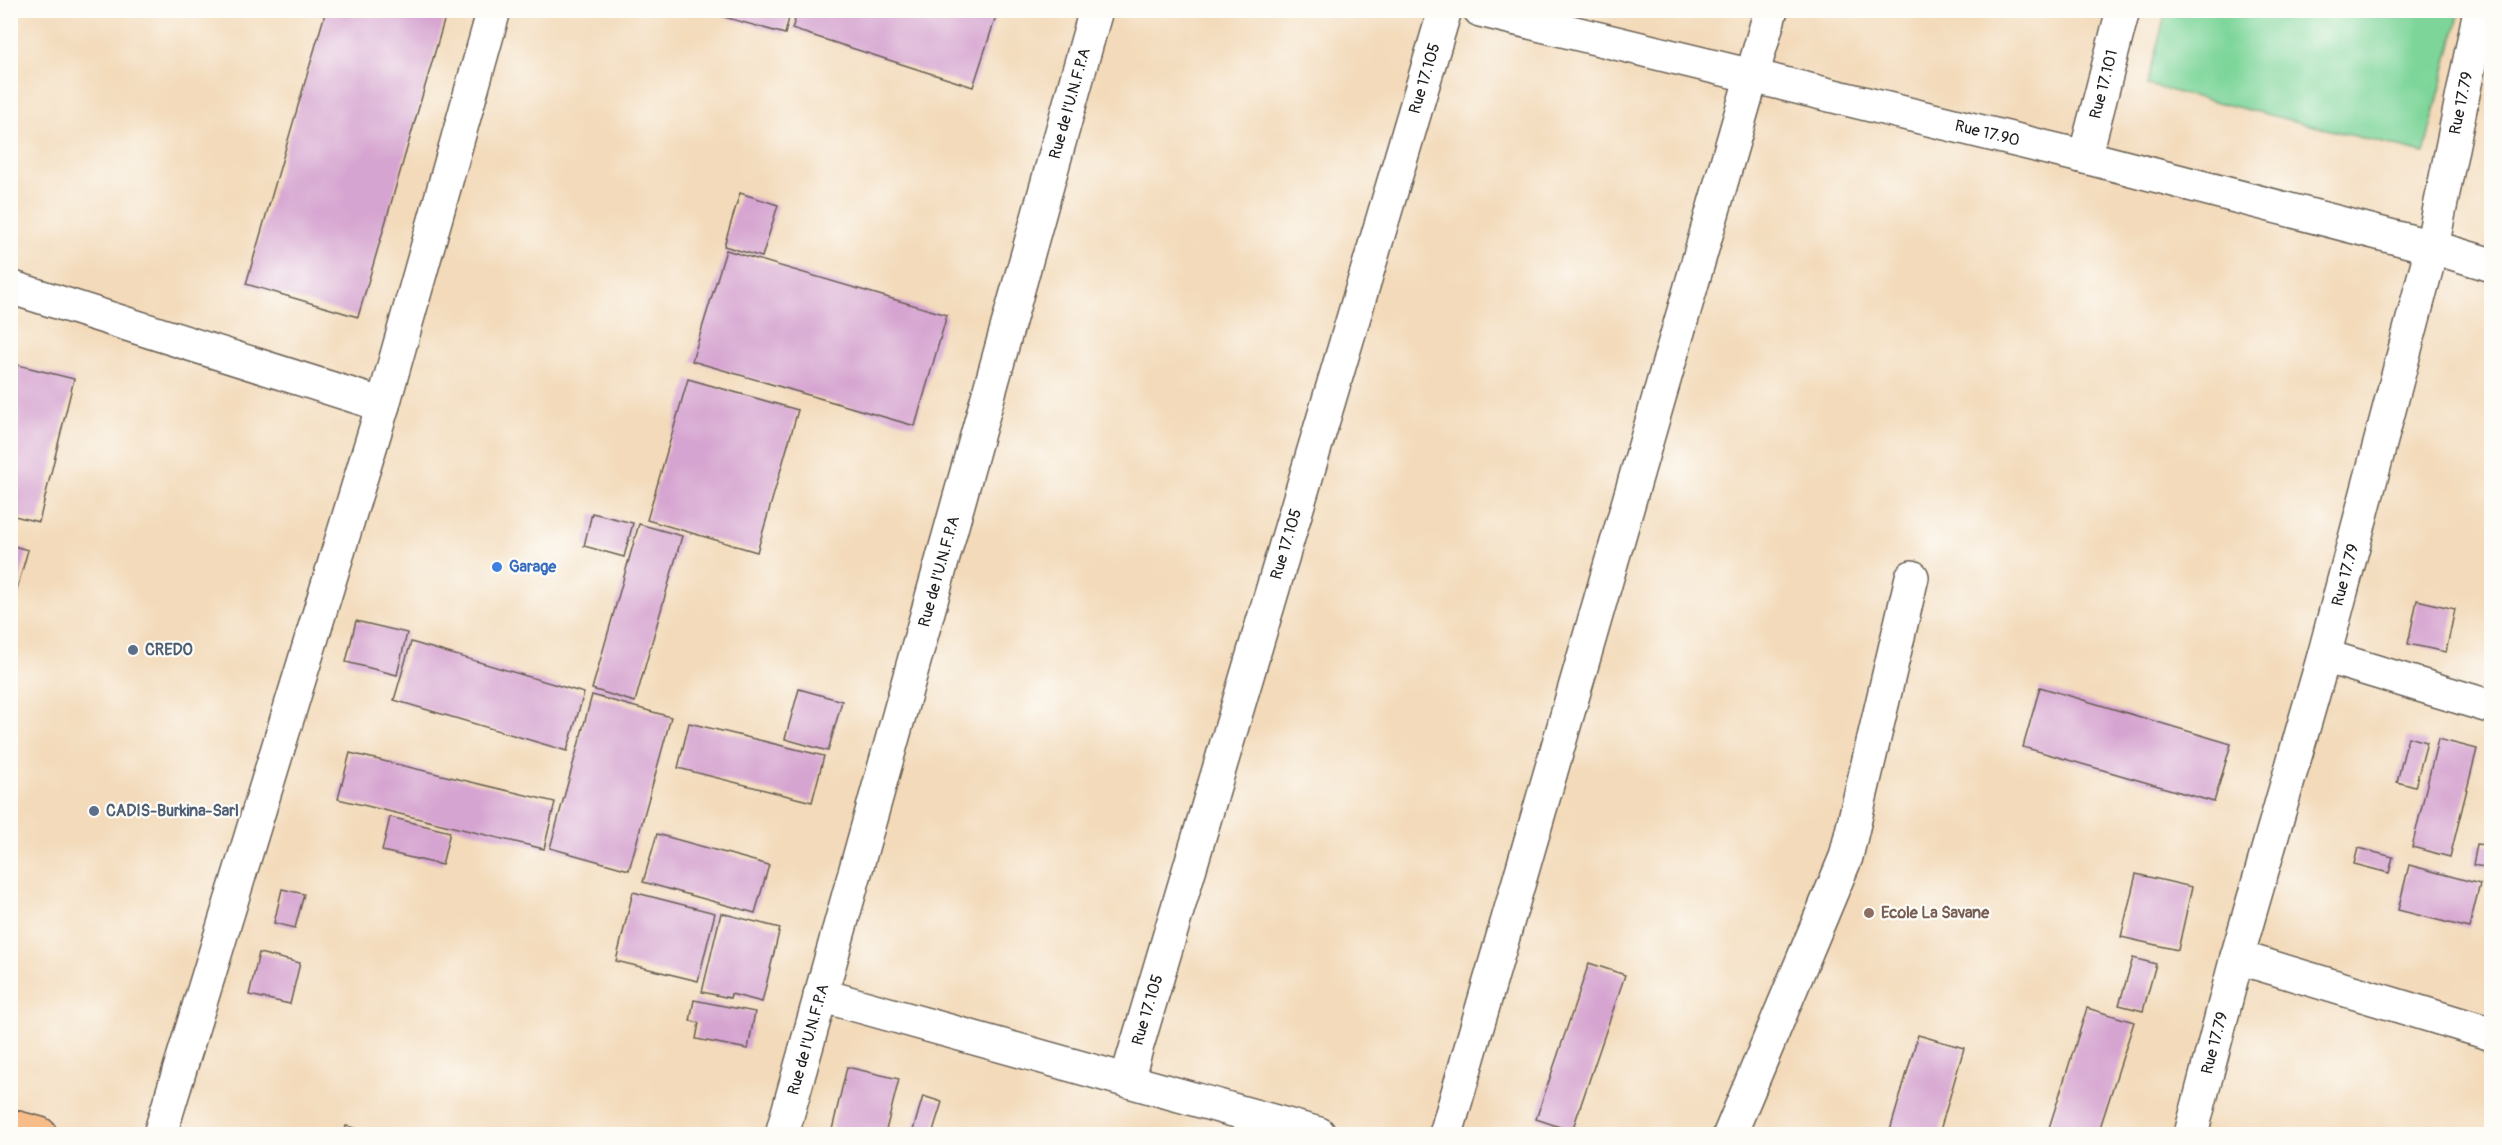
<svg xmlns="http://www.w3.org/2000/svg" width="2502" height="1145" font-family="Pangolin,sans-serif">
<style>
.green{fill:#7dd59a;stroke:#4c785b;stroke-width:1.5}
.building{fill:#d6a4d0}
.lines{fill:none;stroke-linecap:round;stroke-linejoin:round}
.minor-casing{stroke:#675e53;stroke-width:36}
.major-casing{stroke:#675e53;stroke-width:36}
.minor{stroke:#fff;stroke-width:33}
.major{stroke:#f7bd88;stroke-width:33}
.shop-dot{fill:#3f7fe0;stroke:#fdfcf7;stroke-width:2}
.service-dot{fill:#5c6f8a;stroke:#fdfcf7;stroke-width:2}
.education-dot{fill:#8d6e63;stroke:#fdfcf7;stroke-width:2}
.labels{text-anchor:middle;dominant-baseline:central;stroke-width:4.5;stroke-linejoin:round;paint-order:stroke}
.street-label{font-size:16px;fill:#1c1c1c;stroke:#fdfcf7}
.shop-label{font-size:16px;font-weight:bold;fill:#366cbe;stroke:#fdfcf7;text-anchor:start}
.service-label{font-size:16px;font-weight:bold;fill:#4e5e75;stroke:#fdfcf7;text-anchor:start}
.education-label{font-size:16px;font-weight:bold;fill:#785e54;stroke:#fdfcf7;text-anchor:start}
</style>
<rect width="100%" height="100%" fill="#fdfcf7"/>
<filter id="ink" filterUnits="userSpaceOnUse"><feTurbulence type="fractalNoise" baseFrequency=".0167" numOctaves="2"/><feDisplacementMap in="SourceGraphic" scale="12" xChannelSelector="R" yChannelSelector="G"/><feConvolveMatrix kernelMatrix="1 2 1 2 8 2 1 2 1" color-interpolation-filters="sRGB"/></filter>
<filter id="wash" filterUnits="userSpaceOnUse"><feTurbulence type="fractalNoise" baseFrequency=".008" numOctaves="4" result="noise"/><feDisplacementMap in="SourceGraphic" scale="24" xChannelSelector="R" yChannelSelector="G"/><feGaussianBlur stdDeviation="1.35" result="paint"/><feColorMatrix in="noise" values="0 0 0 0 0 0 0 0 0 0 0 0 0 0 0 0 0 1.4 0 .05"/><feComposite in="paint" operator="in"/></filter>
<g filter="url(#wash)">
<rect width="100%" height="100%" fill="#f3daba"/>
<polygon class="green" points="2166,11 2460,11 2424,153 2147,85"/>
<g id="blocks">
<g class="building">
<polygon points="326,10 432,10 446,14 358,317 246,284"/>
<polygon points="699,10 791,10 785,34"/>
<polygon points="798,10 998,10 973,87 792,29"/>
<polygon points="740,193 778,205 762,257 724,246"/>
<polygon points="726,250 947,315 915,426 692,361"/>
<polygon points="10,363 74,379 39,522 10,515"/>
<polygon points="688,379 798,410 757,552 647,520"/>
<polygon points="592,513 633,523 624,557 584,546"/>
<polygon points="639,524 682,536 635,702 592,689"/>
<polygon points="10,545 28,550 11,610 10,609"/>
<polygon points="2417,600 2455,609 2446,652 2408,644"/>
<polygon points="356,621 407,633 397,675 346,662"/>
<polygon points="411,642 584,693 567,751 394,700"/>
<polygon points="2040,687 2231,744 2214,802 2023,747"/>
<polygon points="799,689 842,701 828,751 785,739"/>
<polygon points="592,695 671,717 629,870 550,848"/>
<polygon points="689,723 824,756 812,802 678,768"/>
<polygon points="2408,737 2427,742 2415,787 2397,782"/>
<polygon points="2438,739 2477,749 2450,857 2412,847"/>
<polygon points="350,753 555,802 544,849 338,799"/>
<polygon points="390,817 450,832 442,865 382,851"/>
<polygon points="657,834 769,865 755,913 643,882"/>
<polygon points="2477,844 2492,846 2489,868 2473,865"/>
<polygon points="2358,848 2393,857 2389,873 2354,864"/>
<polygon points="2409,865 2480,884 2469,928 2398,910"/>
<polygon points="2136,874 2192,887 2178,950 2121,937"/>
<polygon points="282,889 304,894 295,928 274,923"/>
<polygon points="633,892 715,913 698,981 616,961"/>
<polygon points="721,913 780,928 762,1002 731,994 730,998 702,992"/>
<polygon points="259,953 300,963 290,1004 249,995"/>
<polygon points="2133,958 2156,964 2143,1011 2119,1005"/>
<polygon points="1589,963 1625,975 1572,1131 1536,1119"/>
<polygon points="694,1000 755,1012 748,1049 696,1039 699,1023 690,1021"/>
<polygon points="2087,1008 2134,1022 2098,1134 2058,1134 2048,1131"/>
<polygon points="1918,1035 1964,1048 1939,1134 1889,1134"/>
<polygon points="847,1067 899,1079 885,1134 831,1134"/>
<polygon points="923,1096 942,1102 932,1134 912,1134"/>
<polygon points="346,1126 380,1134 344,1134"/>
</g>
</g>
</g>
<g filter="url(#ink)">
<use href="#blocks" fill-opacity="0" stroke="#675e53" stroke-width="1.5"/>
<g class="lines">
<g class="minor-casing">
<g id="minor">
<path id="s1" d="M1480,10l605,147 347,90 60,18"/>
<path id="s2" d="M2085,157l38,-147"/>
<polyline points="10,287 383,405"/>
<polyline points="2324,656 2492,707"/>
<polyline points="2237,957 2492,1034"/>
<polyline points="820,995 1319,1134"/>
<path id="s3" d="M1127,1079l318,-1069"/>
<polyline points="160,1134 383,405 494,10"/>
<path id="s4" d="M782,1134l314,-1124"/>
<polyline points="1446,1134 1771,10"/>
<polyline points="1730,1134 1846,857 1912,577"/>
<path id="s5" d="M2191,1134l46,-177 87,-301 108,-409 48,-237"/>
</g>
</g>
<g class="major-casing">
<polyline id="major" points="10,1126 40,1134"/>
</g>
<use href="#minor" class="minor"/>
<use href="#major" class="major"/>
</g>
</g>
<circle class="shop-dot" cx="497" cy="567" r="6"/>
<g class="service-dot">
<circle cx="133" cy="650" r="6"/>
<circle cx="94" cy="811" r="6"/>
</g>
<circle class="education-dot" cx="1869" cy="913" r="6"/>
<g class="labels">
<g class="street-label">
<text stroke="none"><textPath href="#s3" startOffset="1044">Rue 17.105</textPath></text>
<text stroke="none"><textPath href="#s2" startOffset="75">Rue 17.101</textPath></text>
<text stroke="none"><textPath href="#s5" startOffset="1066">Rue 17.79</textPath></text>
<text stroke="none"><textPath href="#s4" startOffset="1070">Rue de l'U.N.F.P.A</textPath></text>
<text stroke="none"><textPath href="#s1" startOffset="522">Rue 17.90</textPath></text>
<text stroke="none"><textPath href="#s3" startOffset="558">Rue 17.105</textPath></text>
<text stroke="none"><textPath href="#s4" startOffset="584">Rue de l'U.N.F.P.A</textPath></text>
<text stroke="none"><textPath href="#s5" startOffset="580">Rue 17.79</textPath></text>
<text stroke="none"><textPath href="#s3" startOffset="72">Rue 17.105</textPath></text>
<text stroke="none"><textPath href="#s4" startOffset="98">Rue de l'U.N.F.P.A</textPath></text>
<text stroke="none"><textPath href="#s5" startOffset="94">Rue 17.79</textPath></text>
</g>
<g class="shop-label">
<text x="509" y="567">Garage</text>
</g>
<g class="service-label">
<text x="145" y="650">CREDO</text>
<text x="106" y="811">CADIS-Burkina-Sarl</text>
</g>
<g class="education-label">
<text x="1881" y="913">Ecole La Savane</text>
</g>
</g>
<rect width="2502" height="1145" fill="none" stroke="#fdfcf7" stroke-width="36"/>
</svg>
